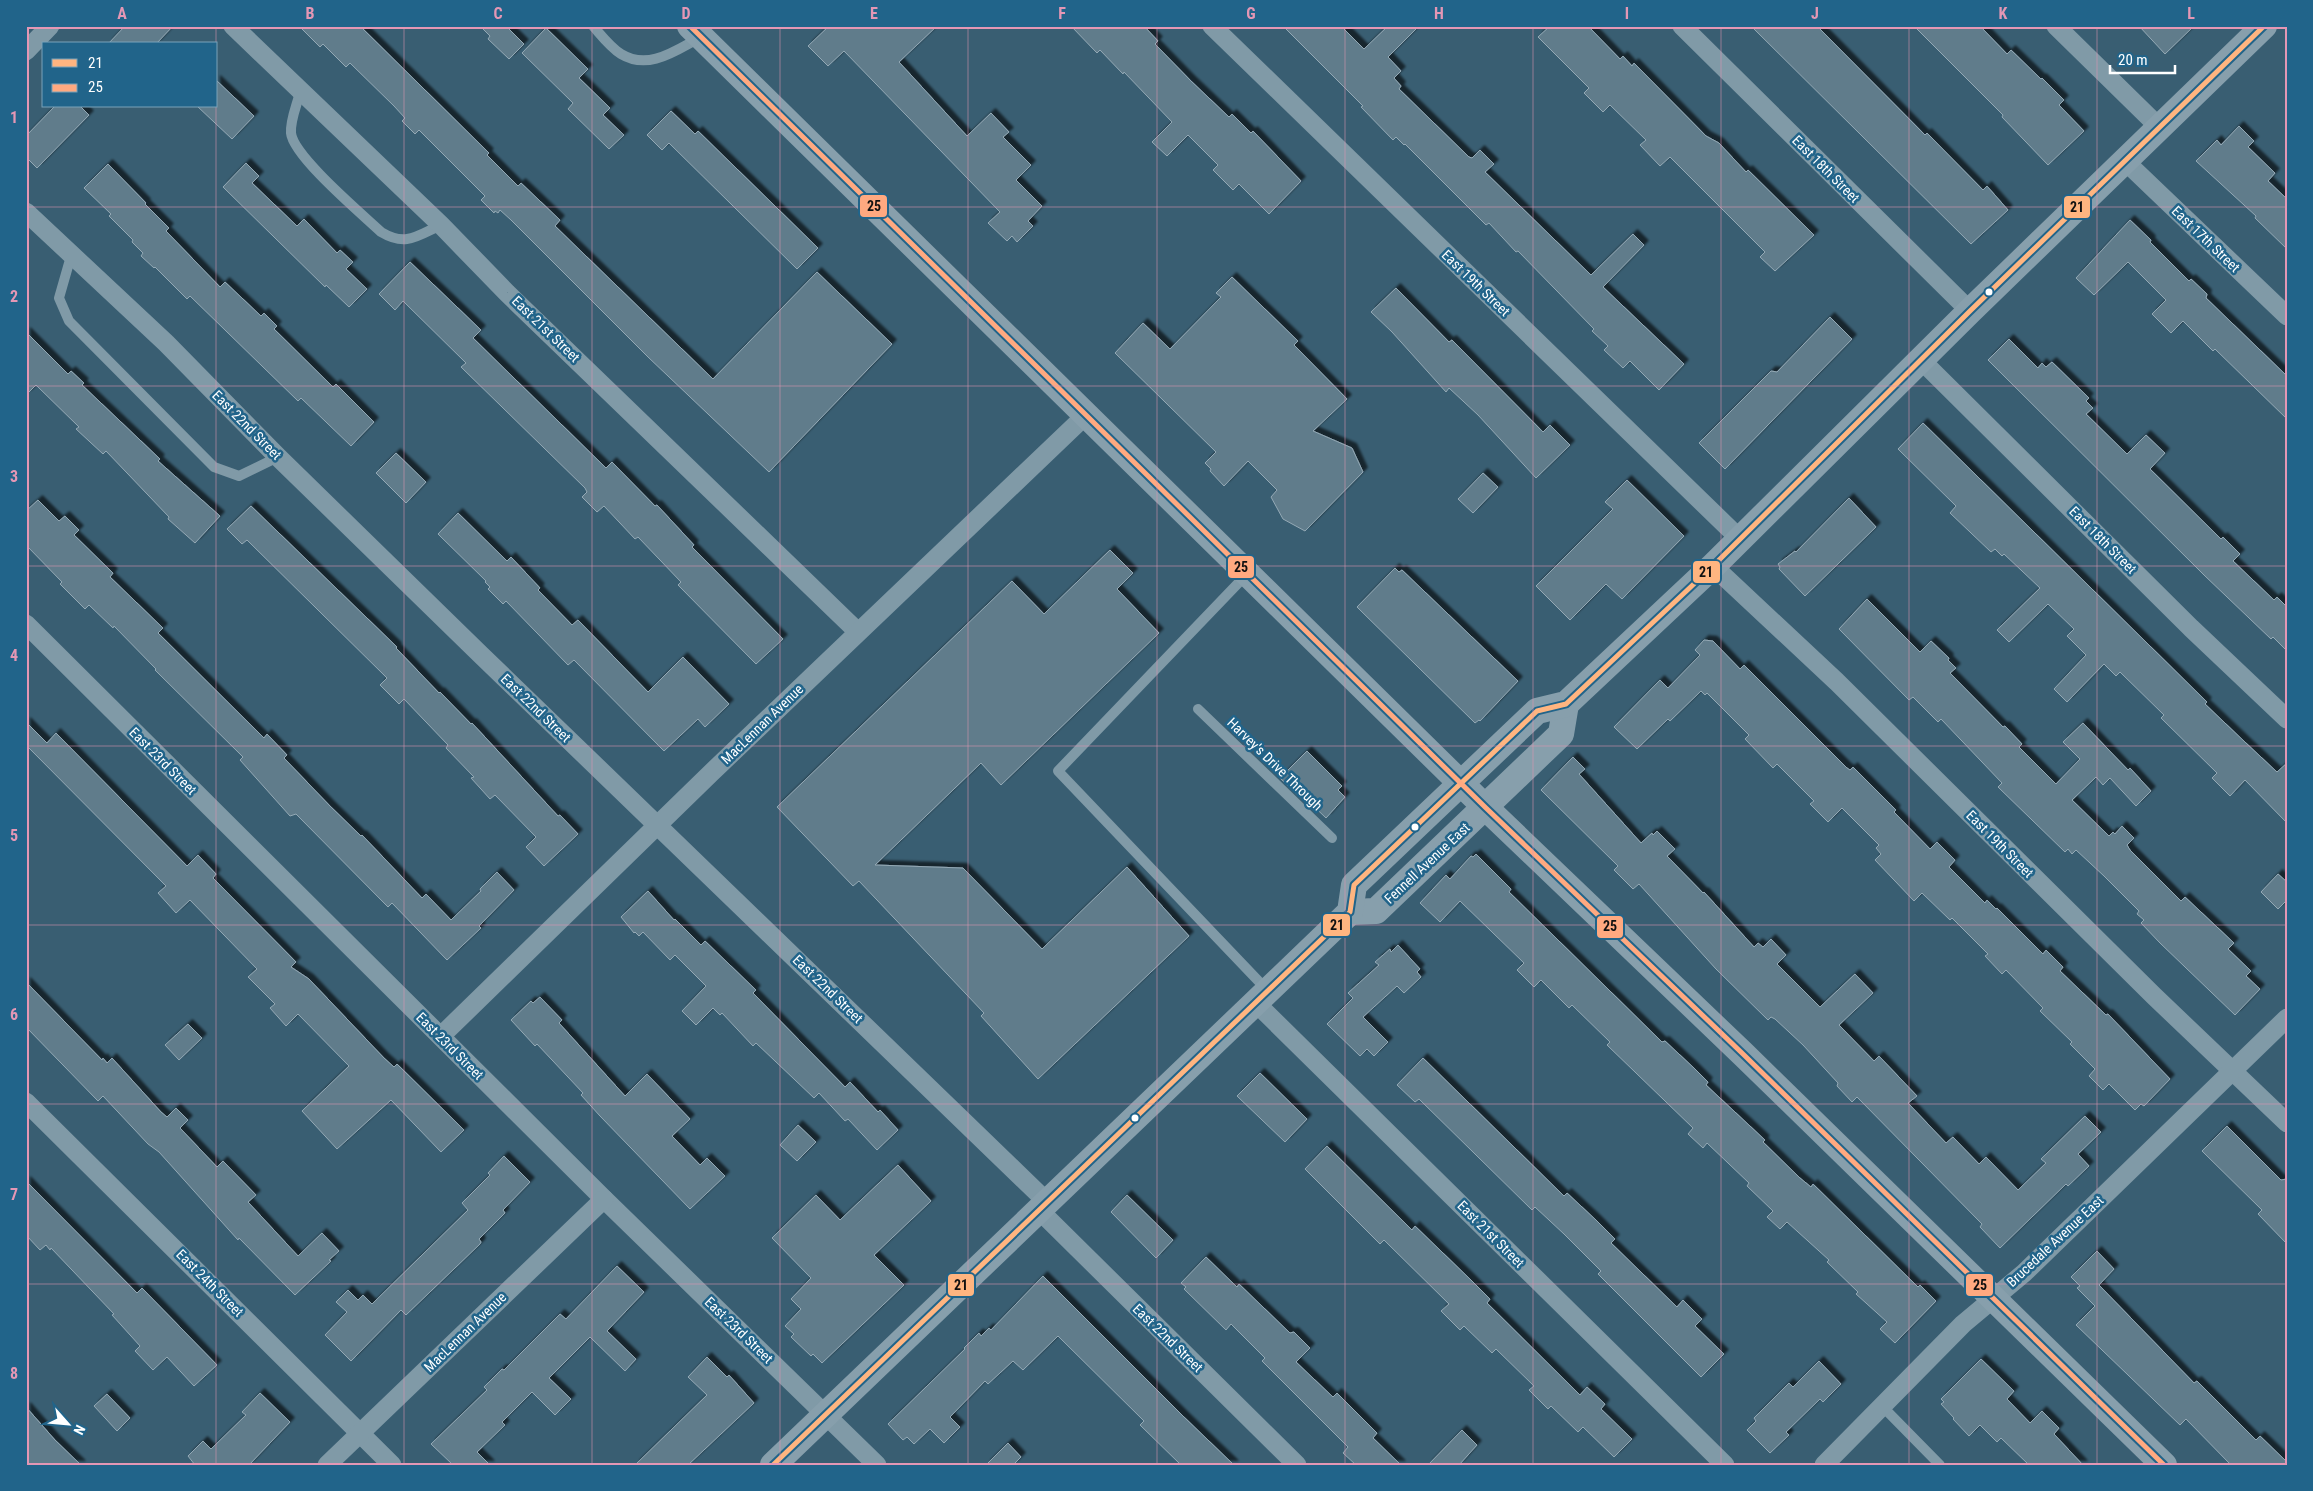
<svg xmlns="http://www.w3.org/2000/svg" width="2313" height="1491" font-family="'Roboto Condensed',sans-serif">
<style>
.building{fill:#607c8b;stroke:#94a9b5;filter:url(#shadow)}
.lines{fill:none;stroke-linecap:round;stroke-linejoin:round}
.service{stroke:#809aa7;stroke-width:10}
.minor{stroke:#809aa7;stroke-width:19}
.secondary{stroke:#879fac;stroke-width:26}
.bus-1-casing{stroke:#21648a;stroke-width:9}
.bus-2-casing{stroke:#21648a;stroke-width:9}
.bus-1{stroke:#ffb580;stroke-width:5}
.bus-2{stroke:#ffa980;stroke-width:5}
.grid{fill:none;stroke:#e497b5;stroke-width:1;stroke-opacity:0.55}
.bus-dot{fill:#fff;stroke:#21648a;stroke-width:2}
.labels{text-anchor:middle;dominant-baseline:central;stroke-width:5;stroke-linejoin:round;paint-order:stroke}
.street-label{font-size:14px;fill:#fff;stroke:#21648a}
.line-badge{stroke:#21648a;stroke-width:2}
.pale-badge-label{font-size:14px;text-anchor:middle;font-weight:bold;fill:#111}
.neatline{fill:none;stroke:#e497b5;stroke-width:2}
.grid-label{font-size:16px;text-anchor:middle;font-weight:bold;fill:#e497b5}
</style>
<defs>
<filter id="shadow"><feDropShadow dx="4.5" dy="-4.5" stdDeviation="1" flood-color="#0009"/></filter>
</defs>
<rect width="100%" height="100%" fill="#395e72"/>
<g class="building">
<polygon points="125,26 173,26 156,44 108,44"/>
<polygon points="299,26 360,26 489,153 487,155 518,186 521,183 560,220 555,226 713,379 817,272 892,344 769,472 648,357 511,220 500,210 498,213 495,211 494,213 481,200 485,196 419,130 415,134 402,121 405,118 394,106 350,63 346,67 323,44 320,47"/>
<polygon points="480,26 506,26 524,44 509,59 488,39 490,36"/>
<polygon points="829,26 937,26 899,62 967,136 991,113 1009,132 1003,137 1031,165 1016,180 1042,206 1028,221 1033,226 1017,242 1012,236 1007,241 988,223 1000,212 844,51 828,66 808,46"/>
<polygon points="1071,26 1144,26 1158,41 1155,44 1191,81 1229,117 1232,114 1251,133 1253,131 1301,181 1269,214 1239,184 1233,190 1213,170 1218,165 1188,135 1167,156 1152,142 1172,122 1124,72 1123,74 1100,50 1097,53"/>
<polygon points="1283,26 1341,26 1364,49 1388,26 1419,26 1388,57 1401,71 1394,78 1401,86 1399,89 1469,157 1472,158 1480,150 1494,164 1485,172 1591,275 1633,234 1644,245 1603,287 1684,364 1659,390 1630,361 1623,368 1604,350 1608,346 1592,331 1594,329 1518,251 1516,252 1489,223 1486,225 1405,144 1404,145 1396,137 1393,140 1361,107 1363,106"/>
<polygon points="1550,26 1588,26 1620,59 1623,56 1632,66 1634,63 1706,136 1719,143 1746,172 1748,170 1814,235 1775,271 1760,257 1765,252 1670,157 1660,166 1640,145 1646,140 1610,105 1603,112 1584,93 1589,88 1538,37"/>
<polygon points="1751,26 1817,26 1925,135 1927,133 1983,190 1987,186 2008,210 1971,244"/>
<polygon points="1914,26 1980,26 2007,54 2011,50 2041,79 2042,78 2064,100 2059,105 2084,131 2048,165 2002,117 2003,115"/>
<polygon points="2139,26 2194,26 2165,54"/>
<polygon points="546,28 588,69 579,78 610,108 603,115 624,135 609,149 568,109 573,103 522,53"/>
<polygon points="216,80 254,116 232,139 197,106 216,106"/>
<polygon points="55,106 80,106 89,115 37,168 26,157 26,136"/>
<polygon points="671,111 695,134 698,131 818,248 797,269 669,143 662,150 647,135"/>
<polygon points="2239,126 2254,141 2248,147 2275,173 2268,181 2287,199 2287,249 2255,218 2256,216 2196,161 2217,140 2221,145"/>
<polygon points="246,163 259,176 252,183 297,226 304,219 337,253 340,250 353,262 346,269 367,289 349,307 326,285 325,287 223,187"/>
<polygon points="108,164 146,203 145,204 169,228 166,231 220,287 225,282 261,316 264,313 277,326 274,329 333,387 336,384 374,422 351,446 301,398 298,401 190,296 187,299 155,267 154,268 141,256 143,253 132,242 133,240 109,216 111,214 84,188"/>
<polygon points="2130,220 2151,240 2150,242 2189,281 2191,279 2207,294 2206,298 2287,376 2287,419 2215,349 2213,351 2183,321 2171,333 2152,314 2166,300 2128,262 2094,295 2076,278"/>
<polygon points="410,262 481,330 473,338 606,468 612,462 655,506 657,505 694,545 692,547 783,639 756,664 678,585 681,582 638,537 635,539 604,506 597,512 582,497 587,492 585,488 461,367 466,363 403,301 395,310 379,294"/>
<polygon points="1232,277 1298,341 1294,345 1347,399 1313,431 1352,448 1363,472 1305,531 1283,519 1271,497 1277,490 1248,461 1224,486 1210,471 1211,469 1205,463 1216,452 1115,353 1143,323 1170,349 1221,297 1216,293"/>
<polygon points="1396,288 1449,342 1452,340 1543,432 1550,425 1570,445 1536,478 1478,415 1449,388 1446,392 1392,332 1371,312"/>
<polygon points="1830,317 1852,339 1725,469 1699,443 1771,371 1777,372"/>
<polygon points="26,332 68,374 71,371 84,383 82,385 160,459 158,461 220,516 195,543 168,519 169,517 106,451 103,454 76,429 79,427 36,385 26,395"/>
<polygon points="2009,339 2038,368 2042,363 2046,367 2052,362 2089,398 2086,401 2093,408 2086,414 2127,454 2146,435 2165,453 2150,469 2221,539 2223,537 2240,554 2233,561 2274,600 2277,597 2287,607 2287,651 2273,637 2271,639 2204,575 1988,360"/>
<polygon points="1923,423 2207,702 2205,704 2246,743 2277,772 2287,763 2287,823 2245,780 2230,796 2212,778 2217,773 2161,718 2164,715 2120,672 2116,676 2104,664 2067,702 2054,689 2086,655 2067,636 2074,629 2048,604 2009,642 1997,630 2040,588 2004,554 2002,556 1995,549 1991,552 1950,513 1956,506 1898,449"/>
<polygon points="396,453 426,482 406,503 376,473"/>
<polygon points="1483,473 1498,487 1473,513 1458,499"/>
<polygon points="1627,480 1684,536 1622,599 1606,584 1570,620 1536,586 1613,509 1605,502"/>
<polygon points="1849,498 1876,527 1805,596 1779,569 1780,567 1778,564 1795,551 1796,552"/>
<polygon points="38,500 59,521 65,516 79,530 74,535 113,573 110,577 163,628 158,633 264,738 267,734 287,755 284,758 330,806 361,836 362,835 422,898 426,894 451,920 481,891 480,889 497,872 514,890 479,926 481,928 447,960 392,903 388,907 296,814 290,816 240,760 243,757 155,670 156,669 114,626 113,628 89,605 85,609 60,584 62,582 26,545 26,511"/>
<polygon points="251,506 397,647 396,648 439,693 440,692 471,724 472,723 558,816 560,815 578,834 544,866 526,847 536,837 495,795 490,799 471,778 474,777 446,748 448,745 404,699 399,704 380,685 387,678 247,540 242,544 227,529"/>
<polygon points="458,513 507,561 511,557 540,588 538,590 572,625 578,620 648,692 683,657 729,704 705,727 698,719 664,751 574,660 568,665 506,601 503,604 488,589 490,587 485,582 486,581 438,534"/>
<polygon points="1110,550 1133,573 1117,589 1159,633 1001,785 981,763 875,865 963,868 1042,949 1127,867 1189,936 1038,1079 981,1016 984,1013 859,881 853,886 777,807 1012,581 1044,614"/>
<polygon points="1395,568 1399,572 1402,570 1518,681 1480,721 1479,720 1475,723 1357,607"/>
<polygon points="1867,599 1920,652 1931,641 1949,658 1948,660 1956,668 1950,673 2003,727 2005,726 2022,744 2019,747 2056,784 2080,759 2063,742 2083,723 2128,770 2130,768 2151,791 2136,806 2110,778 2103,785 2096,777 2072,800 2109,836 2113,832 2115,834 2122,826 2134,838 2127,845 2130,850 2181,901 2185,897 2234,943 2228,949 2251,971 2246,976 2260,989 2235,1015 2160,943 2141,923 2144,920 2137,914 2139,911 2104,876 2076,850 2072,854 2068,849 2065,852 1998,787 2002,783 1941,719 1938,722 1913,697 1909,700 1839,629"/>
<polygon points="1704,640 1713,641 1740,669 1744,665 1847,768 1850,770 1853,767 1896,810 1894,812 1930,849 1937,842 1955,860 1949,867 1985,903 1987,900 1996,909 1997,908 2043,954 2046,950 2063,967 2060,971 2106,1015 2108,1014 2170,1079 2144,1106 2141,1104 2135,1110 2109,1084 2103,1090 2089,1076 2095,1069 2070,1044 2072,1042 2040,1011 2043,1008 2006,970 2002,974 1985,956 1988,954 1952,918 1950,920 1922,893 1914,901 1875,860 1881,854 1876,848 1879,845 1842,808 1828,822 1810,804 1814,801 1777,764 1773,768 1745,739 1749,735 1707,693 1705,695 1701,691 1670,721 1668,719 1637,749 1614,727 1660,680 1668,688 1700,655 1695,650"/>
<polygon points="26,722 47,743 56,733 187,866 198,855 216,874 213,878 296,962 291,967 309,979 384,1058 394,1067 397,1064 464,1130 441,1152 391,1100 337,1149 302,1111 349,1066 298,1014 286,1026 270,1008 275,1004 248,977 257,969 190,900 176,913 158,893 166,886 26,745"/>
<polygon points="1307,751 1342,786 1338,790 1345,797 1326,818 1303,796 1301,798 1280,778"/>
<polygon points="1573,757 1585,769 1579,774 1641,843 1652,833 1653,835 1657,831 1675,849 1667,856 1703,893 1704,892 1754,947 1758,943 1763,947 1771,939 1786,955 1777,964 1820,1007 1855,974 1873,993 1839,1025 1874,1061 1879,1056 1917,1096 1908,1103 1946,1143 1953,1137 1979,1164 1986,1157 2018,1190 2046,1163 2041,1159 2085,1116 2101,1132 2078,1154 2089,1166 2068,1186 2066,1184 2000,1248 1980,1227 1982,1224 1857,1097 1852,1102 1837,1086 1838,1083 1803,1045 1775,1019 1771,1017 1768,1020 1716,969 1639,884 1633,889 1614,870 1618,866 1541,790"/>
<polygon points="1476,854 1511,889 1509,892 1662,1042 1665,1041 1694,1068 1708,1082 1706,1085 1765,1140 1763,1142 1800,1178 1811,1187 1813,1184 1918,1287 1920,1285 1936,1301 1895,1343 1880,1329 1887,1322 1856,1294 1858,1292 1827,1262 1829,1260 1787,1222 1780,1229 1767,1217 1773,1211 1747,1186 1749,1183 1707,1143 1703,1148 1688,1134 1693,1128 1607,1045 1610,1042 1572,1005 1569,1008 1541,980 1534,987 1517,970 1524,963 1460,901 1440,922 1420,903 1446,875 1450,879 1471,856 1473,857"/>
<polygon points="2278,874 2287,882 2287,900 2278,909 2261,892"/>
<polygon points="648,891 674,920 675,919 701,945 705,941 756,990 753,993 845,1087 850,1082 878,1112 880,1110 898,1130 877,1150 848,1119 845,1121 819,1093 814,1098 756,1043 753,1046 722,1013 720,1015 713,1008 696,1025 682,1011 706,986 675,955 670,960 643,932 639,936 635,932 634,933 621,917"/>
<polygon points="1398,945 1420,969 1417,972 1421,977 1404,993 1397,986 1363,1017 1388,1042 1374,1056 1367,1049 1360,1056 1327,1024 1353,998 1348,993 1379,965 1375,962 1390,949 1391,952"/>
<polygon points="26,982 102,1060 103,1058 107,1063 112,1058 161,1112 167,1117 176,1108 188,1120 180,1128 217,1167 223,1161 256,1195 248,1202 298,1256 322,1233 339,1251 329,1260 331,1261 295,1295 239,1238 238,1240 159,1152 148,1144 103,1096 98,1101 26,1027"/>
<polygon points="540,997 562,1020 559,1023 625,1096 647,1074 690,1119 672,1136 700,1165 707,1158 725,1176 690,1209 600,1116 581,1095 583,1093 537,1044 535,1046 511,1020 531,1001 533,1003"/>
<polygon points="188,1024 202,1038 179,1060 165,1045"/>
<polygon points="1423,1058 1564,1196 1567,1193 1596,1220 1615,1239 1611,1243 1677,1307 1683,1300 1702,1319 1695,1326 1724,1354 1701,1377 1598,1274 1601,1271 1564,1234 1535,1207 1532,1210 1419,1099 1415,1102 1397,1085"/>
<polygon points="1260,1073 1307,1119 1285,1142 1237,1096"/>
<polygon points="798,1125 816,1142 797,1161 780,1145"/>
<polygon points="2227,1126 2281,1180 2287,1179 2287,1244 2258,1214 2262,1210 2202,1151"/>
<polygon points="1327,1146 1412,1230 1415,1226 1471,1280 1490,1299 1487,1303 1580,1395 1587,1387 1605,1404 1601,1409 1632,1439 1614,1457 1583,1427 1578,1432 1551,1406 1548,1409 1529,1390 1534,1386 1496,1349 1492,1353 1464,1326 1460,1330 1441,1311 1449,1304 1384,1240 1380,1244 1305,1169"/>
<polygon points="504,1156 530,1182 503,1210 505,1213 479,1239 481,1242 480,1244 406,1315 401,1310 351,1361 325,1335 347,1312 336,1302 348,1290 358,1300 363,1295 372,1304 468,1210 462,1203 490,1175 488,1173"/>
<polygon points="898,1165 931,1201 874,1255 904,1285 822,1363 813,1354 811,1356 791,1337 794,1334 785,1326 801,1309 791,1299 811,1278 772,1238 816,1195 840,1220"/>
<polygon points="26,1181 137,1293 142,1288 217,1365 194,1386 167,1357 153,1370 135,1351 140,1346 112,1315 114,1314 51,1248 50,1250 46,1245 40,1250 26,1235"/>
<polygon points="1127,1195 1173,1240 1156,1258 1111,1212"/>
<polygon points="2097,1251 2114,1269 2099,1285 2194,1383 2197,1381 2256,1440 2260,1436 2287,1462 2287,1465 2231,1465 2186,1419 2180,1425 2076,1325 2095,1306 2077,1288 2080,1286 2071,1277"/>
<polygon points="1206,1257 1237,1287 1239,1284 1290,1333 1294,1332 1310,1348 1296,1362 1333,1397 1337,1393 1377,1433 1373,1438 1401,1465 1356,1465 1343,1453 1348,1447 1262,1361 1265,1358 1231,1324 1226,1330 1184,1289 1186,1287 1181,1283"/>
<polygon points="617,1266 644,1292 607,1331 636,1359 625,1371 590,1337 549,1378 571,1399 555,1415 532,1392 502,1422 505,1425 477,1452 490,1465 453,1465 431,1444 487,1390 484,1387 502,1369 504,1370 560,1314 566,1319"/>
<polygon points="1043,1276 1184,1417 1234,1465 1181,1465 1140,1425 1144,1421 1058,1336 1023,1370 1013,1361 988,1384 985,1381 950,1417 960,1427 944,1443 930,1429 914,1444 907,1437 903,1440 888,1424 965,1349 964,1348 979,1333 981,1336 989,1328 991,1330"/>
<polygon points="707,1357 727,1377 729,1375 754,1403 688,1465 635,1465 707,1395 688,1377"/>
<polygon points="1981,1359 2014,1391 2007,1399 2030,1423 2042,1411 2059,1428 2054,1434 2083,1465 2029,1465 2001,1438 1997,1442 1980,1425 1969,1436 1953,1419 1954,1418 1941,1404 1944,1402 1941,1399"/>
<polygon points="1819,1361 1841,1384 1823,1402 1820,1399 1786,1432 1789,1435 1770,1453 1747,1430 1756,1421 1754,1418 1789,1383 1793,1387"/>
<polygon points="260,1393 290,1422 249,1465 195,1465 188,1456 203,1441 211,1449 246,1415 242,1412"/>
<polygon points="107,1394 130,1418 117,1431 94,1406"/>
<polygon points="26,1407 55,1440 81,1465 26,1465"/>
<polygon points="1462,1430 1477,1445 1459,1465 1428,1465"/>
<polygon points="1008,1443 1021,1457 1013,1465 986,1465"/>
</g>
<g class="lines">
<g class="service">
<path d="M593,26c8,9 17,21 28,28 28,17 55,-4 80,-17"/>
<path d="M300,92c-3,13 -10,28 -9,41 2,23 71,81 90,99 25,15 36,4 60,-7"/>
<polyline points="76,259 69,263 59,298 69,321 214,467 239,476 278,457"/>
<polyline points="1247,574 1058,771 1267,990"/>
<polyline points="1198,709 1332,838"/>
<polyline points="1883,1407 1940,1465"/>
</g>
<g class="minor">
<polyline points="233,26 441,225 507,293 858,632"/>
<polyline points="1212,26 1740,539"/>
<polyline points="1682,26 1970,311"/>
<polyline points="2056,26 2159,127"/>
<polyline points="26,51 50,26"/>
<polyline points="2126,162 2287,316"/>
<polyline points="26,212 166,343 278,457 481,655 1047,1202"/>
<polyline points="1921,360 2191,628 2287,719"/>
<polyline points="1713,566 1837,682 2154,996 2287,1123"/>
<polyline points="26,624 604,1199 877,1465"/>
<polyline points="1256,1003 1725,1465"/>
<polyline points="441,1036 711,773 1086,415"/>
<polyline points="26,1102 392,1465"/>
<polyline points="1040,1211 1297,1465"/>
<polyline points="327,1465 604,1199"/>
<polyline points="1824,1465 1963,1324 2024,1273 2287,1018"/>
</g>
<g class="secondary">
<polyline points="690,26 1486,808 1743,1054 2164,1465"/>
<polyline points="1350,912 1376,911 1561,734 1566,704"/>
<polyline points="773,1465 1350,912 1354,885 1537,711 1566,704 1713,566 1970,311 2264,26"/>
</g>
<g class="bus-1-casing">
<polyline id="bus-1" points="773,1465 1350,912 1354,885 1537,711 1566,704 1713,566 1970,311 2264,26"/>
</g>
<g class="bus-2-casing">
<polyline id="bus-2" points="690,26 1486,808 1743,1054 2164,1465"/>
</g>
<use href="#bus-1" class="bus-1"/>
<use href="#bus-2" class="bus-2"/>
</g>
<path class="grid" d="M216,26v18M404,26v1439M592,26v1439M780,26v1439M968,26v1439M1157,26v1439M1345,26v1439M1533,26v1439M1721,26v1439M1909,26v1439M2097,26v1439M216,106v1359M26,207h2261M26,386h2261M26,566h2261M26,746h2261M26,925h2261M26,1104h2261M26,1284h2261"/>
<g class="bus-dot">
<circle cx="1989" cy="292" r="4.5"/>
<circle cx="1415" cy="827" r="4.5"/>
<circle cx="1135" cy="1118" r="4.5"/>
</g>
<g class="labels">
<g class="street-label">
<text transform="translate(1826 169) rotate(45)">East 18th Street</text>
<text transform="translate(2206 239) rotate(44)">East 17th Street</text>
<text transform="translate(1476 283) rotate(44)">East 19th Street</text>
<text transform="translate(546 329) rotate(44)">East 21st Street</text>
<text transform="translate(247 425) rotate(45)">East 22nd Street</text>
<text transform="translate(2103 540) rotate(45)">East 18th Street</text>
<text transform="translate(536 708) rotate(44)">East 22nd Street</text>
<text transform="translate(762 724) rotate(-44)">MacLennan Avenue</text>
<text transform="translate(163 761) rotate(45)">East 23rd Street</text>
<text transform="translate(1275 764) rotate(44)">Harvey's Drive Through</text>
<text transform="translate(2000 844) rotate(45)">East 19th Street</text>
<text transform="translate(1427 863) rotate(-43)">Fennell Avenue East</text>
<text transform="translate(828 989) rotate(44)">East 22nd Street</text>
<text transform="translate(450 1046) rotate(45)">East 23rd Street</text>
<text transform="translate(1491 1234) rotate(45)">East 21st Street</text>
<text transform="translate(2055 1241) rotate(-43)">Brucedale Avenue East</text>
<text transform="translate(210 1283) rotate(45)">East 24th Street</text>
<text transform="translate(739 1330) rotate(44)">East 23rd Street</text>
<text transform="translate(465 1332) rotate(-44)">MacLennan Avenue</text>
<text transform="translate(1168 1338) rotate(44)">East 22nd Street</text>
</g>
</g>
<g class="line-badge">
<rect x="859" y="194" width="29" height="24" rx="5" fill="#ffa980"/>
<rect x="2063" y="195" width="28" height="24" rx="5" fill="#ffb580"/>
<rect x="1227" y="555" width="28" height="24" rx="5" fill="#ffa980"/>
<rect x="1692" y="560" width="29" height="24" rx="5" fill="#ffb580"/>
<rect x="1322" y="913" width="29" height="24" rx="5" fill="#ffb580"/>
<rect x="1596" y="915" width="28" height="24" rx="5" fill="#ffa980"/>
<rect x="947" y="1273" width="28" height="24" rx="5" fill="#ffb580"/>
<rect x="1965" y="1273" width="29" height="24" rx="5" fill="#ffa980"/>
</g>
<g class="pale-badge-label">
<text x="874" y="211">25</text>
<text x="2077" y="212">21</text>
<text x="1241" y="572">25</text>
<text x="1706" y="577">21</text>
<text x="1337" y="930">21</text>
<text x="1610" y="931">25</text>
<text x="961" y="1290">21</text>
<text x="1980" y="1290">25</text>
</g>
<rect width="2313" height="1491" fill="none" stroke="#21648a" stroke-width="55"/>
<rect x="42" y="42" width="175" height="65" fill="#21648a" stroke="#7aa2b9"/>
<rect x="52" y="59" width="25" height="8" fill="#ffb580" stroke="#7aa2b9"/>
<text x="88" y="68" font-size="15" fill="#ffffff">21</text>
<rect x="52" y="84" width="25" height="8" fill="#ffa980" stroke="#7aa2b9"/>
<text x="88" y="92" font-size="15" fill="#ffffff">25</text>
<g transform="translate(68 1424) rotate(117)" stroke="#21648a" stroke-width="4" paint-order="stroke">
<path d="M0-4L9 19L0 12L-9 19Z" fill="#ffffff"/>
<text y="-8" font-size="14" font-weight="bold" text-anchor="middle" fill="#ffffff">N</text>
</g>
<path d="M2110 65v8h65v-8" fill="none" stroke="#ffffff" stroke-width="2.5"/>
<text x="2118" y="65" font-size="15" fill="#ffffff" stroke="#21648a" stroke-width="4" paint-order="stroke">20 m</text>
<rect x="28" y="28" width="2258" height="1436" class="neatline"/>
<g class="grid-label">
<text x="122" y="19">A</text>
<text x="310" y="19">B</text>
<text x="498" y="19">C</text>
<text x="686" y="19">D</text>
<text x="874" y="19">E</text>
<text x="1062" y="19">F</text>
<text x="1251" y="19">G</text>
<text x="1439" y="19">H</text>
<text x="1627" y="19">I</text>
<text x="1815" y="19">J</text>
<text x="2003" y="19">K</text>
<text x="2191" y="19">L</text>
<text x="14" y="123">1</text>
<text x="14" y="302">2</text>
<text x="14" y="482">3</text>
<text x="14" y="661">4</text>
<text x="14" y="841">5</text>
<text x="14" y="1020">6</text>
<text x="14" y="1200">7</text>
<text x="14" y="1379">8</text>
</g>
</svg>
